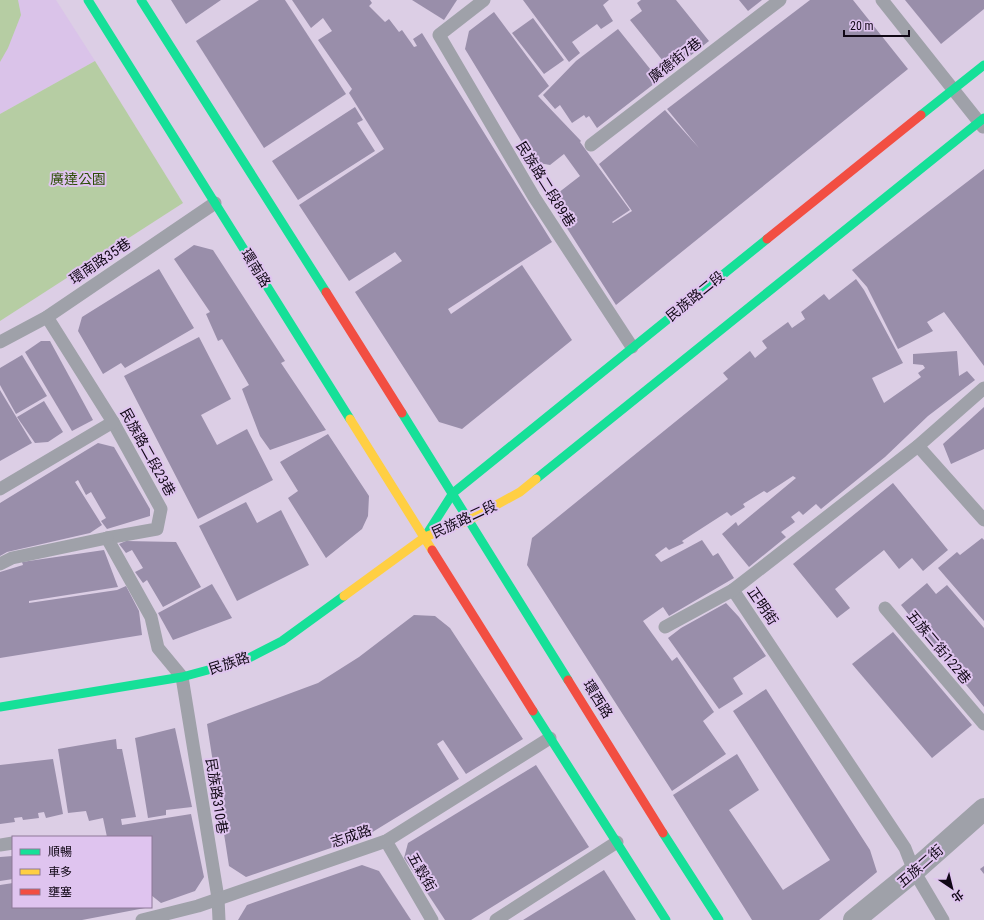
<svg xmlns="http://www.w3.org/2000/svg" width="984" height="920" font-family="'Roboto Condensed','Noto Sans TC',sans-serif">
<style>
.built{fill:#dac3e9}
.green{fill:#b6cda3}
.building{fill:#998eaa}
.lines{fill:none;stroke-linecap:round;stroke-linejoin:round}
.lane{stroke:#9fa1a9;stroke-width:13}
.street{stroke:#9fa1a9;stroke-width:22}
.fast{stroke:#16e098;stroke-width:9}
.slow{stroke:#ffcf43;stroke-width:9}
.jam{stroke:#f24e42;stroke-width:9}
.labels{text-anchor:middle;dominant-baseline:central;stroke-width:4;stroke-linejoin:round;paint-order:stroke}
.street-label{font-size:14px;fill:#110816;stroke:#dfc4ef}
.park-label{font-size:14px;fill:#2c4e06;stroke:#dfc4ef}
</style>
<rect width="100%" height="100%" fill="#dccee5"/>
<polygon class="built" points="0,0 56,0 95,61 0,114"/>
<g class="green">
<polygon points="0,0 18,0 21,15 8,48 0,62"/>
<polygon points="95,61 183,203 0,321 0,114"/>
</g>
<g class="building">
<polygon points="171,0 221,0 186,24"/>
<polygon points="259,0 285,0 346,94 264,148 196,41"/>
<polygon points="292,0 370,0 372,3 369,6 385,22 389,19 399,32 402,30 414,47 417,46 413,39 422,33 552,242 448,309 451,314 522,265 572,340 462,429 439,422 355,292 402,261 395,252 349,281 299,205 384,149 349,93 352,89 318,40 332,31 323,18 311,28"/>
<polygon points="412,0 457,0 444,20"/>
<polygon points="523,0 609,0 603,5 613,21 601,29 597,24 572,42 580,53 569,62"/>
<polygon points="641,0 676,0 709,41 671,71 630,20 642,11 637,3"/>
<polygon points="739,0 762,0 748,11"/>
<polygon points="810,0 853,0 908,69 616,305 549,200 580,176 564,154 550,165 534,162 465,49 469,31 494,12 549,86 538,96 581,141 580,142 630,210 612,222 613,223 632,211 599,164 665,110 699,148 667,109"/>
<polygon points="905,0 984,0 984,9 941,44"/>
<polygon points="533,18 564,60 544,74 512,33"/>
<polygon points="618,29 659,80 597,128 589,116 586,118 584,115 572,123 560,105 555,109 543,95 576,61"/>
<polygon points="355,107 363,120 357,123 375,151 298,200 272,161"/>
<polygon points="984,169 984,366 944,312 927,322 933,331 898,349 867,287 852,270"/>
<polygon points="194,245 213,250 285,361 281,363 326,430 270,450 260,436 242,389 249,385 222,339 218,341 206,314 210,312 174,259"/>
<polygon points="159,269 194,328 125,368 121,363 103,374 78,331 82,317"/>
<polygon points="856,279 864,290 903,363 872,378 884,403 921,377 918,373 925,368 923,365 913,364 913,354 957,351 959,376 967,371 975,380 928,416 885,457 821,509 816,504 803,515 799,511 791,517 795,522 781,532 786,537 749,567 722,534 736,522 738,526 796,478 793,476 767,493 764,491 743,504 745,507 731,516 727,512 682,541 684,543 669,550 666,547 655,555 661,562 702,540 713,556 718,553 734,578 669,616 663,607 643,621 672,661 677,657 714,712 703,721 726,754 672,791 527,565 532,538 728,379 723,373 750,351 755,358 767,348 762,341 788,322 792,328 805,319 801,312 824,294 829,300"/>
<polygon points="199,337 231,399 201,415 217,445 247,429 273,480 198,519 124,376"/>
<polygon points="41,341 50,341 93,420 72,431 25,352"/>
<polygon points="22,355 47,396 16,414 0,385 0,368"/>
<polygon points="0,390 32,443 0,461"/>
<polygon points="44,401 63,432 48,442 35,443 17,417"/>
<polygon points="984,407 984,449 951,464 943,444"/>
<polygon points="328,434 369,496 368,516 362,529 326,558 288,498 298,491 280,462"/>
<polygon points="98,443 114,447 150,509 150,516 107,529 101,521 106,518 91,492 86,495 78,480 75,482 102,525 90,533 7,552 0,556 0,503"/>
<polygon points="893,483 948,550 923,571 912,558 899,569 884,550 835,589 850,608 837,618 793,564"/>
<polygon points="246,502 257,523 281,510 309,565 237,601 199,526"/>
<polygon points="982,538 984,540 984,621 938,568 957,552 960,555"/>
<polygon points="126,541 176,542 201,587 163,607 147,580 143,583 135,572 143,568 132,550 126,553 119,544"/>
<polygon points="104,550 118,587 29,601 29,603 117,590 126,586 139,611 142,635 0,658 0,572 23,565 22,562"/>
<polygon points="927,583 936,594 947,585 984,628 984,707 901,605"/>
<polygon points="212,584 232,618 173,640 158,613"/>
<polygon points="726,603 739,617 766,656 733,678 743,694 719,709 668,638 681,628"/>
<polygon points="414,615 435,616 450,628 523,739 466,774 443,740 437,744 459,779 366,836 246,877 229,866 207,724 318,683 359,657"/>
<polygon points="893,632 972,725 932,758 852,664"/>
<polygon points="766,689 870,850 877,872 819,920 752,920 673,795 737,754 759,790 729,810 783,890 830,860 733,711"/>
<polygon points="175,728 192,807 166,810 166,815 148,818 135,738"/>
<polygon points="116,739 117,749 122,749 136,817 121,819 122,825 191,814 204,877 195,891 161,903 151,895 151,837 107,837 103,818 89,821 86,811 68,813 58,749"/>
<polygon points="53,759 63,814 46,818 44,812 38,813 39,818 23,820 22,817 14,818 15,822 0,824 0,765"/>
<polygon points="536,765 589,847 471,920 445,920 404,858 408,843"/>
<polygon points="13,856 13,879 0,881 0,857"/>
<polygon points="362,865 379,871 411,920 238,920 247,905"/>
<polygon points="984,866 984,874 980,869"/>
<polygon points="604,870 636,920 523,920"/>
<polygon points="13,883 13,907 145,907 145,908 82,920 0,920 0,885"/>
</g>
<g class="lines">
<g class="lane">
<polyline points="484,0 439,35 534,197 632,347"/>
<polyline points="882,0 983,127"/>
<polyline points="591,145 780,0"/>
<polyline points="47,317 113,422 161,509 157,529 107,538 151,617 158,648 182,677 218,898 219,920"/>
<polyline points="0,342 47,317 215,203"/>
<polyline points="918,446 984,520"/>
<polyline points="0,489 113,422"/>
<polyline points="0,564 12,558 107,538"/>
<polyline points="733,590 905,848 914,871 943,920"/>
<polyline points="885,608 984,724"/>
<polyline points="665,627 733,590 918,446 984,388"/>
<polyline points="386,841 432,920"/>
<polyline points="0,845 13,843"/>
<polyline points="142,920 198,906 386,841 550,738"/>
<polyline points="496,920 617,842"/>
</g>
<polyline class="street" points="854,920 914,871 984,809"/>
<g class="fast">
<polyline points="88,0 350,419"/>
<polyline points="141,0 326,292"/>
<polyline points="921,115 984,65"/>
<polyline points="402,413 568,680"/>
<polyline points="536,479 984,118"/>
<polyline points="425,537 453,493 767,239"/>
<polyline points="0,707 182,677 245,660 282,641 344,596"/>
<polyline points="533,711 666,920"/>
<polyline points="663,833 719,920"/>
</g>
<g class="slow">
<polyline points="350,419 432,550"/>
<polyline points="344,596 425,537 469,520 520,492 536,479"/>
</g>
<g class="jam">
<polyline points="767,239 921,115"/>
<polyline points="326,292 402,413"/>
<polyline points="432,550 533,711"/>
<polyline points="568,680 663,833"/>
</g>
</g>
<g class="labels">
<g class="street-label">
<text transform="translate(675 60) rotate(-38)">廣德街7巷</text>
<text transform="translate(546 184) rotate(58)">民族路二段89巷</text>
<text transform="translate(100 261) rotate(-34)">環南路35巷</text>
<text transform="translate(256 268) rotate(58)">環南路</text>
<text transform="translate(695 296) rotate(-39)">民族路二段</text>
<text transform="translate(148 452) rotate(61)">民族路二段23巷</text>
<text transform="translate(464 519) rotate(-25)">民族路二段</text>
<text transform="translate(763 606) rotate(56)">正明街</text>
<text transform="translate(939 647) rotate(50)">五族二街122巷</text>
<text transform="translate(229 663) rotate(-18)">民族路</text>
<text transform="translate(598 699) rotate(58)">環西路</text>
<text transform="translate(217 796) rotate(81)">民族路310巷</text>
<text transform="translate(351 836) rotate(-19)">志成路</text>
<text transform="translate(920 866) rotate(-41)">五族二街</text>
<text transform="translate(422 872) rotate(60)">五穀街</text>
</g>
<g class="park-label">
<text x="78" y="179">廣達公園</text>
</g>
</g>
<rect x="12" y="836" width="140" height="72" fill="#dfc4ef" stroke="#8d7998"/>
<rect x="20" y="849" width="20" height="6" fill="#16e098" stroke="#8d7998"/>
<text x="48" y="856" font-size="12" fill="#110816">順暢</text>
<rect x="20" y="869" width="20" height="6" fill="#ffcf43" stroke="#8d7998"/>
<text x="48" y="876" font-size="12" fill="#110816">車多</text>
<rect x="20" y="889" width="20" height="6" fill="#f24e42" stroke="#8d7998"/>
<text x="48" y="896" font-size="12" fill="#110816">壅塞</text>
<g transform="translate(952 888) rotate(145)" stroke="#dfc4ef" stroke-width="3" paint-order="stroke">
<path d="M0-3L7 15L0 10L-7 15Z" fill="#110816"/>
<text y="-6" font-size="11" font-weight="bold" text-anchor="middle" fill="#110816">北</text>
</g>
<path d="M844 30v6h65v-6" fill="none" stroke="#110816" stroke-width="2"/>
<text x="850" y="30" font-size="12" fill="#110816" stroke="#dfc4ef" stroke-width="3" paint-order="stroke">20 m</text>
</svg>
